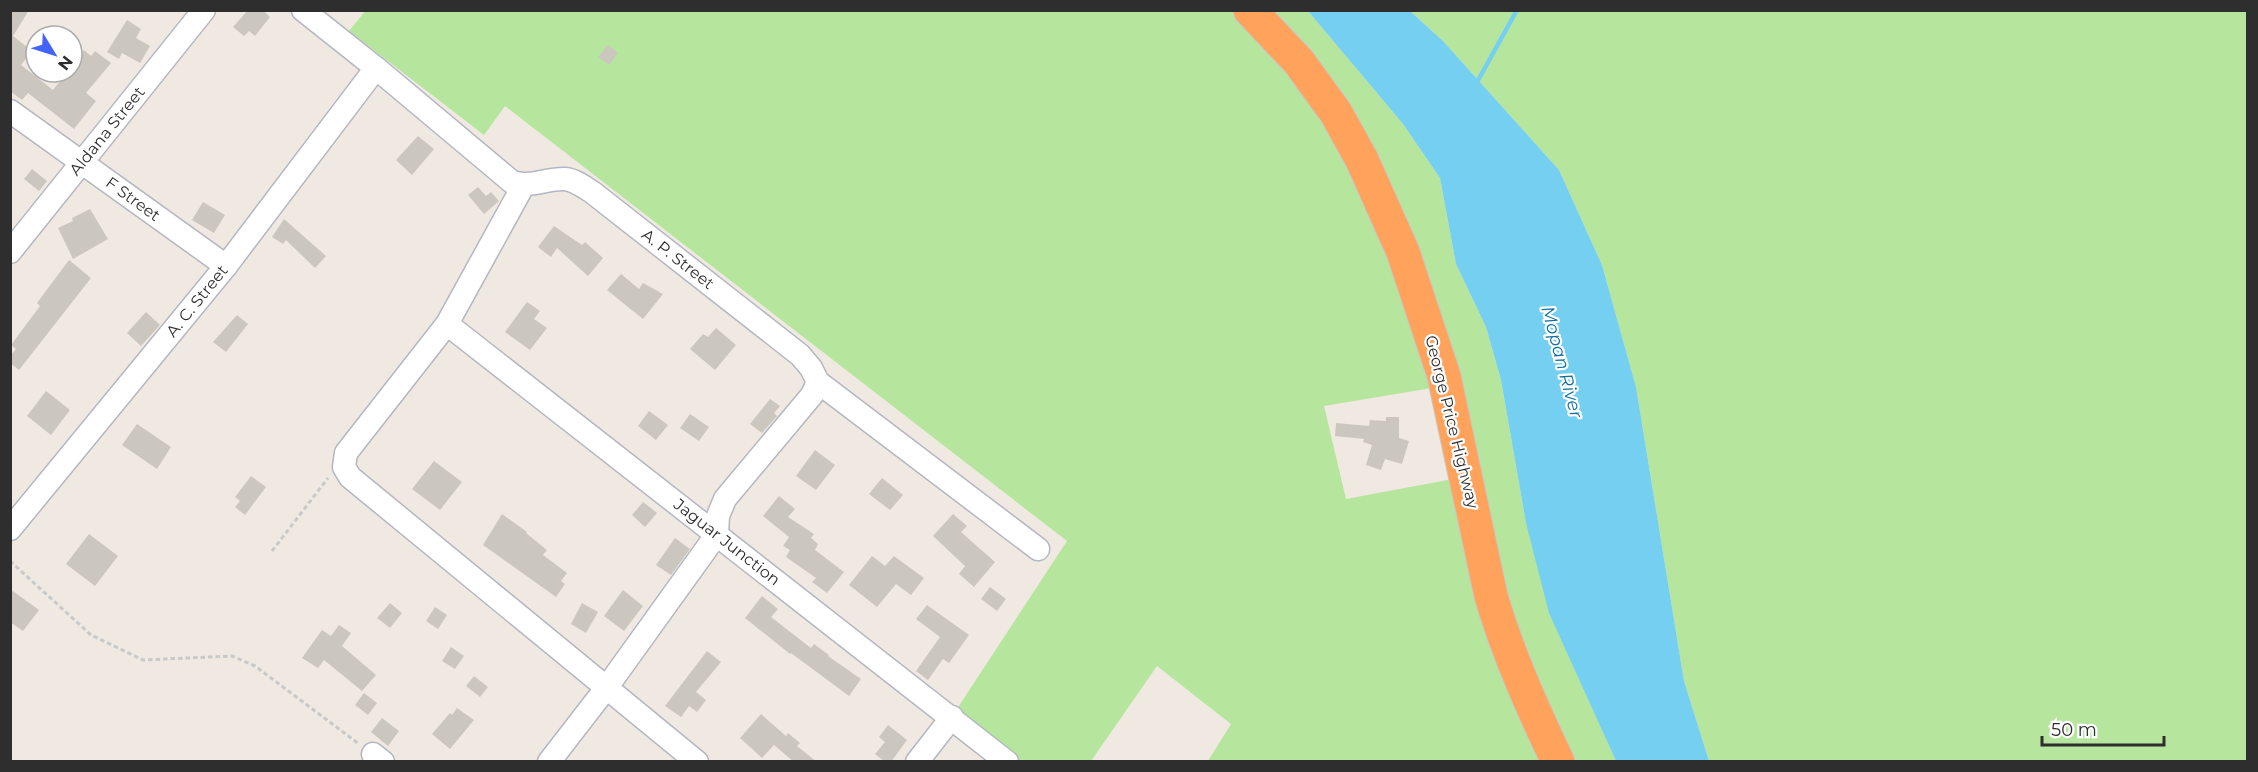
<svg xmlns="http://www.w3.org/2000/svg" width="2258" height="772" font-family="Montserrat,sans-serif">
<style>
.green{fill:#b6e59e;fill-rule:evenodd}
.water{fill:#75cff0}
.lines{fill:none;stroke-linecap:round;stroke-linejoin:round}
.stream{stroke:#75cff0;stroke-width:4.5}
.building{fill:#cbc7bf}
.minor-casing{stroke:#b4b7c1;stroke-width:25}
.highway-casing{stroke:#c9c9c9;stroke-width:35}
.path{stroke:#c9c9c9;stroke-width:3;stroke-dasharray:4.5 3;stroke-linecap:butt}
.minor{stroke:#fff;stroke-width:22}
.highway{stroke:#ffa35c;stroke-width:33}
.labels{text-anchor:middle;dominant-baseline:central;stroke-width:4.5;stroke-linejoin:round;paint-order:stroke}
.street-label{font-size:16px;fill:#2e2e2e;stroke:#fff}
.water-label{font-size:18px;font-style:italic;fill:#0d6fa3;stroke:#fff}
</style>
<rect width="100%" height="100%" fill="#efe9e1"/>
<g class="green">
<path d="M366,10l942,1 95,113 37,54 16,86 30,63 15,53 25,143 62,175 28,63h-408l23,-37 -74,-58 -66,95h-77l-61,-46 114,-174 -562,-435 -21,29 -135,-104zM1438,387l15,92 -107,20 -22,-93z"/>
<polygon points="1410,11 2247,11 2247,761 1709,761 1684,681 1636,387 1602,265 1559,170 1443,41"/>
</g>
<polygon class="water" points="1308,11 1410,11 1443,41 1559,170 1602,265 1636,387 1684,681 1709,761 1616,761 1549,613 1526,523 1501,380 1486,327 1456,264 1440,178 1403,124"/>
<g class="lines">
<polyline class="stream" points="1476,84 1517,10"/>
</g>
<g class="building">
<polygon points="10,10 29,10 13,36 32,51 21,65 53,90 67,72 72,72 72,66 84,50 91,56 95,51 111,63 86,93 96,101 74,129 28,93 22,100 10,91"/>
<polygon points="248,10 263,10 270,17 255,36 249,31 244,36 233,27"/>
<polygon points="127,20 141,29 136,38 150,46 140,63 122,53 119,59 107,52"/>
<polygon points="608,45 618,53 609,65 598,57"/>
<polygon points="418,136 434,149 412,175 396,160"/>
<polygon points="32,169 47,181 39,191 24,179"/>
<polygon points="478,187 486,196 491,192 499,201 484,214 468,195"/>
<polygon points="203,202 225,215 214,233 192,220"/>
<polygon points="90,209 108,239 73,259 58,228 73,221 72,218"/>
<polygon points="284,219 326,256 315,268 286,240 283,244 272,237"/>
<polygon points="554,226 582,245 585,242 603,258 588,276 557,248 551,257 538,247"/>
<polygon points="69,260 91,278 19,370 10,363 10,356 16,349 11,345 40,306 37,303"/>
<polygon points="621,274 639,289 643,283 663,294 643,319 607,290"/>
<polygon points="527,302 540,311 534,319 547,328 530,350 505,332"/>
<polygon points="146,312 160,325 141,346 127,333"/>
<polygon points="237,315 248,324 226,352 213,342"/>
<polygon points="716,328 736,345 715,370 690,349 703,334 708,337"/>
<polygon points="46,391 70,410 51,435 27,416"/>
<polygon points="770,399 780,406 774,413 777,416 762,433 750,424"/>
<polygon points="649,411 668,425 656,440 638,426"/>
<polygon points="690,414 709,427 699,441 680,428"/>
<polygon points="1386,417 1399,417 1399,438 1409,441 1402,464 1385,459 1381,470 1366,465 1372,445 1363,442 1364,439 1335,436 1336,423 1369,426 1370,420 1386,421"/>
<polygon points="137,424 171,447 157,469 122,445"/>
<polygon points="815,450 835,465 816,490 796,476"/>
<polygon points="434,461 462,482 440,510 412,489"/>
<polygon points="251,476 266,487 245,515 235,507 240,501 235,497"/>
<polygon points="882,478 903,495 890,510 869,494"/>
<polygon points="779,496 795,509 788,517 814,534 811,538 818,544 815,550 844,572 827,593 812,582 816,578 786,557 790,550 783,546 789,537 763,516"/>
<polygon points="643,502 657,513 645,527 632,515"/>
<polygon points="502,514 527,532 526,533 547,550 543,555 567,573 561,581 565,584 556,597 483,545"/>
<polygon points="953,514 967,526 961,532 995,562 974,587 959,574 965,566 933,536"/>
<polygon points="89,534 118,556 95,586 66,564"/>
<polygon points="675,538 690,549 671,575 656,565"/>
<polygon points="872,556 885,566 894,556 924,578 911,595 896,584 877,607 849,585"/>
<polygon points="990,587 1006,599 997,611 981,599"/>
<polygon points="10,589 39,610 23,631 10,622"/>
<polygon points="623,590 643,606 624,631 604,616"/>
<polygon points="762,596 778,609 771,617 811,648 814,644 829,655 828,656 861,679 849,696 791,653 790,654 745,618"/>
<polygon points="390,603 402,613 390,628 377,618"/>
<polygon points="582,603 598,612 586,633 571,624"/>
<polygon points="927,605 969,635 949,663 943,659 928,680 916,671 940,637 916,619"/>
<polygon points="435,607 447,615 438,629 426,621"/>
<polygon points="339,625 351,633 342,646 376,675 362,691 324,660 318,668 302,658 322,630 331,636"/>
<polygon points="451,647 464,656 455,669 442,661"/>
<polygon points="707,651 721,662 696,692 706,700 697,712 689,706 681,717 665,706"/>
<polygon points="474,676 488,687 480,697 466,686"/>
<polygon points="364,693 377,703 368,715 355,705"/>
<polygon points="457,708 474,720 450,749 432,734 450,713 452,715"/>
<polygon points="761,714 786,736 788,733 800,743 797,746 817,762 794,762 774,745 762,758 740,738"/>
<polygon points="382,718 399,731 388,746 371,732"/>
<polygon points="888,725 907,740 891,762 885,762 875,754 885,742 879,737"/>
</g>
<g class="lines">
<g class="minor-casing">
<g id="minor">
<path d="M303,10l73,58 136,114c19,6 35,-4 53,-3 10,1 19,8 27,13l208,163 11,13 7,14 220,167"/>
<polyline points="10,111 226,266"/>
<polyline points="523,186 447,324 346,453 344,467 350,477 697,762"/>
<polyline points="10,252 204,10"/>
<polyline points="447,324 1007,762"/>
<polyline points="10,529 226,266 376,68"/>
<polyline points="373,754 383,762"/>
<polyline points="549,762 607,687 717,534 718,516 725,499 812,395 818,382"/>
<polyline points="917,762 952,717"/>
</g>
</g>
<g class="highway-casing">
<path id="highway" d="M1250,10l49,52 37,51 26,47 41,92 41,124 47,220c17,58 41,111 67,166"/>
</g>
<g class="path">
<polyline points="272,551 328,478"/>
<polyline points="10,561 91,635 143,660 232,656 255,666 359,744"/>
</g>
<use href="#minor" class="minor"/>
<use href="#highway" class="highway"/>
</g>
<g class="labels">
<g class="street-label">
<text transform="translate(107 131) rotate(-51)">Aldana Street</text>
<text transform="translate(133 199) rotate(36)">F Street</text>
<text transform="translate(678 259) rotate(38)">A. P. Street</text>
<text transform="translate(197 301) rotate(-51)">A. C. Street</text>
<text transform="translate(1452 422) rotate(76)">George Price Highway</text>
<text transform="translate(727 542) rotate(38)">Jaguar Junction</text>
</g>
<g class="water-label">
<text transform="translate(1562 362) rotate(75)">Mopan River</text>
</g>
</g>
<rect width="2258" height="772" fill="none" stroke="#2e2e2e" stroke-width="24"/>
<g transform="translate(54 54) rotate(128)"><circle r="28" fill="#ffffff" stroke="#ababab" stroke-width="1.5"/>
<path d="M0-4.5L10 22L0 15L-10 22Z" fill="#4264fb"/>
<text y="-9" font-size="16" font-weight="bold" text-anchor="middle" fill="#2e2e2e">N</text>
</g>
<path d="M2042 736v9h122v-9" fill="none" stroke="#2e2e2e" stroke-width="3"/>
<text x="2051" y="736" font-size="18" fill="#2e2e2e" stroke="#ffffff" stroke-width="4.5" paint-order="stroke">50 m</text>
</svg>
